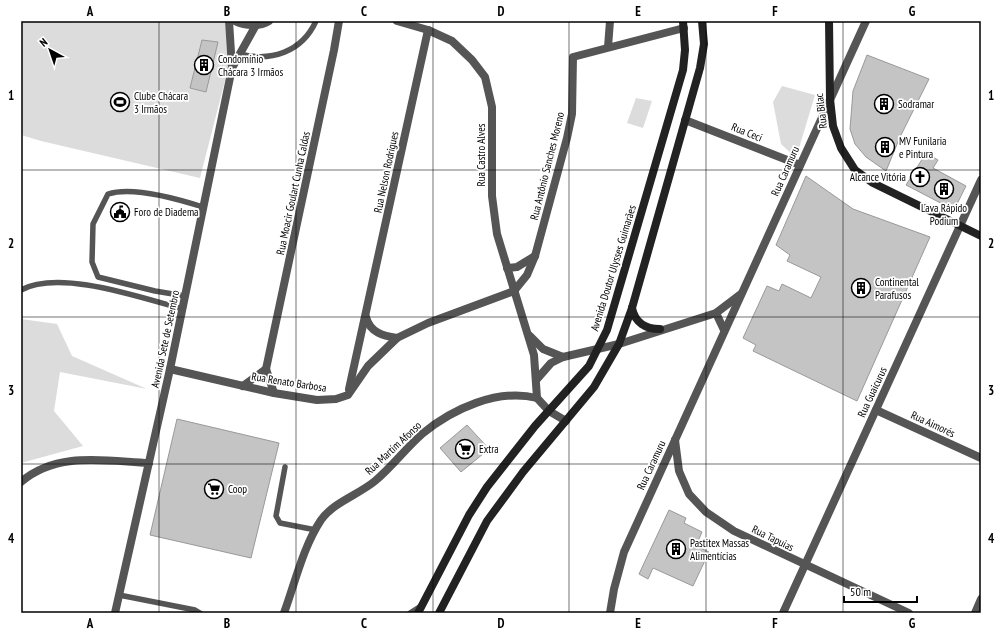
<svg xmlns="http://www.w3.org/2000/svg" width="1002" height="634" font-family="'PT Sans Narrow',sans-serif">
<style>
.green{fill:#dcdcdc}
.building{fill:#c4c4c4;stroke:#999}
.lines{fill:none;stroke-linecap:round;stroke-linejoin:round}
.lane{stroke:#555;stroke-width:5.5}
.street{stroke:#555;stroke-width:8}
.secondary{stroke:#222;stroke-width:8}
.grid{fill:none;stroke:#000;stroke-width:1;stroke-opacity:0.55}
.labels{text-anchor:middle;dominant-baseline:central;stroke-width:3.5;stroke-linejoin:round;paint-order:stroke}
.poi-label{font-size:11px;fill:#000;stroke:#fff;text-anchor:start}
.street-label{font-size:11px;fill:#000;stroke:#fff}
.neatline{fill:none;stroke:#000;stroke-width:1.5}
.grid-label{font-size:13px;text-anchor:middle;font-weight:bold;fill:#000}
</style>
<rect width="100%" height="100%" fill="#fff"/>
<g class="green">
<polygon points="21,21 73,21 77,23 78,21 225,21 228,69 200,178 41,141 21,135"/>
<polygon points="782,86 815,95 796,158 781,144 773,102"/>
<polygon points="636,98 652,101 643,128 627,123"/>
<polygon points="21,319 57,324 72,356 147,389 60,372 54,411 83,446 21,463"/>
</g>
<g class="building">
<polygon points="202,40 218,42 206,92 190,88"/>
<polygon points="867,55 929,79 900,137 886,171 866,157 855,144 850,129 853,91"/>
<polygon points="926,153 938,160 933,168 966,186 954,210 906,185"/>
<polygon points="806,176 853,209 930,237 857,401 753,351 756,345 743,338 767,286 779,291 782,284 811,298 821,277 787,261 790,255 776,245"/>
<polygon points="177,419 279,443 251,558 150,535"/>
<polygon points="467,425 489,449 461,472 440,448"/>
<polygon points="669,510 686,518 684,523 702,532 696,546 709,552 693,586 653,568 648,579 639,574"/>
</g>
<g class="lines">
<g class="lane">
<path d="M240,54c31,8 62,-2 76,-33"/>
<path d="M21,290c39,-21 120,8 162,19"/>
<path d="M185,296l-30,-5 -57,-14 -6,-15 1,-38 15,-30c24,-8 70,5 95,13"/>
<polyline points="285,467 276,516 280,523 316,530"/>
<polyline points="119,595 195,610 200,613"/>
<polyline points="410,613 421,606"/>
</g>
<g class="street">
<path d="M235,21c11,5 24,6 34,0"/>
<polyline points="397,21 428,30 452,41 472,60 485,77 492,107 492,196 497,234 534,355 537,398 549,411 566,421"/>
<polyline points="608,47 610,21"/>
<polyline points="232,68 256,25"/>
<polyline points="685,120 800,165"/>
<polyline points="507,268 517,267 535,256"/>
<polyline points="716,313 724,330"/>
<path d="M366,317c4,16 18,19 31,21"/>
<polyline points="530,336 543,349 563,357"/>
<polyline points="170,369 274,393 317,400 336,399 348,395 368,366 397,338 428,323 514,291 527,275 535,256 567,138 572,114 573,57 684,28"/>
<polyline points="537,379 551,363 563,357 619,344 716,313 741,294"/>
<polyline points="243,386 266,369"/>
<polyline points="349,389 428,30"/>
<polyline points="274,393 266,369 334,50 339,21"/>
<polyline points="876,410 981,458"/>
<polyline points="675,440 679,471 689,494 706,512 734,531 909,613"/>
<path d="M21,482c36,-31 84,-21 128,-19"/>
<polyline points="115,613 170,369 232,68 229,21"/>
<path d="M284,613c11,-30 19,-66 37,-93 13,-18 37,-25 54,-39 17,-14 30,-32 47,-47 30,-25 76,-46 115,-36"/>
<polyline points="610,613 614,589 624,552 866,21"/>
<polyline points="783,613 981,180"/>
<polyline points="975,613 981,599"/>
</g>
<g class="secondary">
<polyline points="829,21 830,99 833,126 841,148 855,170 873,183 981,236"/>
<path d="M632,308c3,15 14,21 28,21"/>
<polyline points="418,613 469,515 487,487 535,426 589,366 607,330 683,70 685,50 683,21"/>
<polyline points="439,613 487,521 523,472 594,387 619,344 632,308 700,68 704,44 702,21"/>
</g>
</g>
<path class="grid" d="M159,21v592M296,21v592M433,21v592M569,21v592M706,21v592M843,21v592M21,170h960M21,317h960M21,464h960"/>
<defs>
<g id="building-ring" transform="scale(1)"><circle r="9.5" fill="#fff" stroke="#000" stroke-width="1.5"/><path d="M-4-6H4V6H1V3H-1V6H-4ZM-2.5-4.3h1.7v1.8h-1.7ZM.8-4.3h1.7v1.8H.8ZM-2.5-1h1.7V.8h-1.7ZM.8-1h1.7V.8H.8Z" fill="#000"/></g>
<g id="stadium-ring" transform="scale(1)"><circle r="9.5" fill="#fff" stroke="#000" stroke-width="1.5"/><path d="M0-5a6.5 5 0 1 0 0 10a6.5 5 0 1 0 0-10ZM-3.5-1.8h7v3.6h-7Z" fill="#000"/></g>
<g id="church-ring" transform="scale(1)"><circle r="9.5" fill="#fff" stroke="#000" stroke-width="1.5"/><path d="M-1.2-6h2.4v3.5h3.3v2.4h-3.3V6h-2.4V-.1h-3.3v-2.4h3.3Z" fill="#000"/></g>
<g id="civic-ring" transform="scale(1)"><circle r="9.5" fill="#fff" stroke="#000" stroke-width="1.5"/><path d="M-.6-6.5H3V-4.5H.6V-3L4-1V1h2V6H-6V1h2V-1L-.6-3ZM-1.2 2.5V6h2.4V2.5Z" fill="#000"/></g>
<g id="supermarket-ring" transform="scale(1)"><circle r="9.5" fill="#fff" stroke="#000" stroke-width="1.5"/><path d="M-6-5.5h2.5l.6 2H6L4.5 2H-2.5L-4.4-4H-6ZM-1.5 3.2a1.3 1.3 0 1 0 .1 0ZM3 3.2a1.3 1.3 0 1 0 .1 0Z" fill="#000"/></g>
</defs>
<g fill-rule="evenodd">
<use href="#building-ring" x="204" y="65"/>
<use href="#stadium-ring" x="120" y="102"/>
<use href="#building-ring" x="884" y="104"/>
<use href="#building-ring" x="885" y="147"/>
<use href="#church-ring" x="920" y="177"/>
<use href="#building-ring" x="944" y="189"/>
<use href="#civic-ring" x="120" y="212"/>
<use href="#building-ring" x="861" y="288"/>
<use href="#supermarket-ring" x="465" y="449"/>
<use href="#supermarket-ring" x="214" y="489"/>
<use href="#building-ring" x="676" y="549"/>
</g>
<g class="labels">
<g class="poi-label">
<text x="218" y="59">Condomínio<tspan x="218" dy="13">Chácara 3 Irmãos</tspan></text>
<text x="134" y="96">Clube Chácara<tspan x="134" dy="13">3 Irmãos</tspan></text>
<text x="898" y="104">Sodramar</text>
<text x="899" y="141">MV Funilaria<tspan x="899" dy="13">e Pintura</tspan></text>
<text x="906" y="177" text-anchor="end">Alcance Vitória</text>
<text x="944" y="208" text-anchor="middle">Lava Rápido<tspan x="944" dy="13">Podium</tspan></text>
<text x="134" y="212">Foro de Diadema</text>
<text x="875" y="282">Continental<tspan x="875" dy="13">Parafusos</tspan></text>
<text x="479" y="449">Extra</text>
<text x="228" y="489">Coop</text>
<text x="690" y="543">Pastitex Massas<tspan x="690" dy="13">Alimentícias</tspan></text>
</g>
<g class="street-label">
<text transform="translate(821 111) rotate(-97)">Rua Bilac</text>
<text transform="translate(747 132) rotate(22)">Rua Ceci</text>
<text transform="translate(481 155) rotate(-90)">Rua Castro Alves</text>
<text transform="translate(547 166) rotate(-76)">Rua Antônio Sanches Moreno</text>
<text transform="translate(785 171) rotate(-66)">Rua Caramuru</text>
<text transform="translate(386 172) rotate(-78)">Rua Nelson Rodrigues</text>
<text transform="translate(293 193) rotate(-78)">Rua Moacir Goulart Cunha Caldas</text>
<text transform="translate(613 268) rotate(-73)">Avenida Doutor Ulysses Guimarães</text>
<text transform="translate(165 339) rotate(-78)">Avenida Sete de Setembro</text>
<text transform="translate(289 382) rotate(9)">Rua Renato Barbosa</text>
<text transform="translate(872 392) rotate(-65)">Rua Guaicurus</text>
<text transform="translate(933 424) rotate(25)">Rua Aimorés</text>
<text transform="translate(393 448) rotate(-43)">Rua Martim Afonso</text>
<text transform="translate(651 465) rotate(-65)">Rua Caramuru</text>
<text transform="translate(773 538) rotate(26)">Rua Tapuias</text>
</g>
</g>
<rect width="1002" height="634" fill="none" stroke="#ffffff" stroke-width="44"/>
<g transform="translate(50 50) rotate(320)" stroke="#ffffff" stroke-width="3" paint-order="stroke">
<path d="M0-3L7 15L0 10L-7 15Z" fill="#000000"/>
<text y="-6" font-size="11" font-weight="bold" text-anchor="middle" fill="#000000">N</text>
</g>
<path d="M844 596v6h73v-6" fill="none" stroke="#000000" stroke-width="2"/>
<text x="850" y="596" font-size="12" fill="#000000" stroke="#ffffff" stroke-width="3" paint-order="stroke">50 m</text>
<rect x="22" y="22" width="958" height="590" class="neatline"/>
<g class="grid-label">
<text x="90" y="16">A</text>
<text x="227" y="16">B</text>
<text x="364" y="16">C</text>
<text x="501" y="16">D</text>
<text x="638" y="16">E</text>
<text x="775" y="16">F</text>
<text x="912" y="16">G</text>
<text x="11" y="100">1</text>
<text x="991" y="100">1</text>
<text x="11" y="248">2</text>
<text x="991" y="248">2</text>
<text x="11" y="395">3</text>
<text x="991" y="395">3</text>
<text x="11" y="543">4</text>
<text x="991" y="543">4</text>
<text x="90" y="628">A</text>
<text x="227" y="628">B</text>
<text x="364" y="628">C</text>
<text x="501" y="628">D</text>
<text x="638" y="628">E</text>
<text x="775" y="628">F</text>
<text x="912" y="628">G</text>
</g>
</svg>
